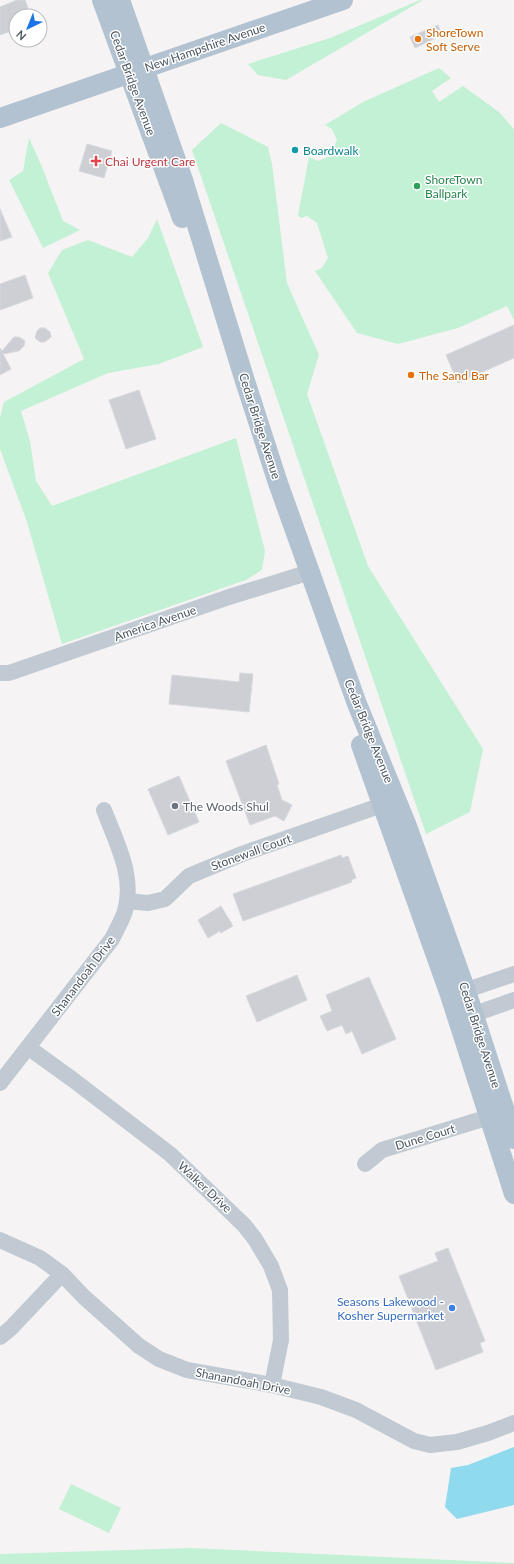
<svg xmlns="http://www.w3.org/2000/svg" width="514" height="1564" font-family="Lato,sans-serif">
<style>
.green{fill:#c3f1d5}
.water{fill:#90daee}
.building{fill:#cdcfd5;stroke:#d7d9de}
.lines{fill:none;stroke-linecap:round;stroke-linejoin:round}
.minor{stroke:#c1cad2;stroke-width:16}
.major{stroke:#b3c2d1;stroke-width:20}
.food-dot{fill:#e8710a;stroke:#fff;stroke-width:1.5}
.culture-dot{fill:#0f9aa8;stroke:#fff;stroke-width:1.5}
.health-dot{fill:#e0444e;stroke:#fff;stroke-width:1.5}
.leisure-dot{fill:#2e9e5b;stroke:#fff;stroke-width:1.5}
.worship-dot{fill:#6b7280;stroke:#fff;stroke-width:1.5}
.shop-dot{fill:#3f7fe0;stroke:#fff;stroke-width:1.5}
.labels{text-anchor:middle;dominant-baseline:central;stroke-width:3;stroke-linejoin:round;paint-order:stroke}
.food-label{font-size:12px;fill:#c56008;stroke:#fff;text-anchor:start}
.street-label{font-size:12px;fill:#4a5661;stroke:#fff}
.culture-label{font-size:12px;fill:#0d838f;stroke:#fff;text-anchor:start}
.health-label{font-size:12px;fill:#be3a42;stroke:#fff;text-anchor:start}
.leisure-label{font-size:12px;fill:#27864d;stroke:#fff;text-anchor:start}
.worship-label{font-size:12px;fill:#5b616d;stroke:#fff;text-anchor:start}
.shop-label{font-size:12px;fill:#366cbe;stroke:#fff;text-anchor:end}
</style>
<rect width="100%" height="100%" fill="#f5f3f3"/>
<g class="green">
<polygon points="420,0 423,0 286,80 258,75 248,64 330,38"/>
<polygon points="439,68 451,78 432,91 439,102 463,86 499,112 514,129 514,320 507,306 458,328 398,344 357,333 315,271 322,268 328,258 317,223 307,216 301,218 298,215 309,157 318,161 330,156 337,140 332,129 325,125 363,102"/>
<polygon points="221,123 268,147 272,164 287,283 319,355 307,394 368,566 483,749 470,812 426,834 192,150"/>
<polygon points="29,138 42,167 63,221 80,230 43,248 9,180 23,171"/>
<polygon points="157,219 203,347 159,364 108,373 21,411 30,441 36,481 52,506 236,438 265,551 262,570 246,580 62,644 27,522 0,449 0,418 4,402 84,359 48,273 62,250 88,240 132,257 148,238"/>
<polygon points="71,1484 121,1508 109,1533 59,1509"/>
<polygon points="191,1548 514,1563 514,1564 0,1564 0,1554"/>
</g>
<polygon class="water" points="514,1447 514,1505 457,1519 445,1507 451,1468 468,1465"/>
<g class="building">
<polygon points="17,0 25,0 31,16 16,16 16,29 0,35 0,7"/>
<polygon points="438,25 442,35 415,48 410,37"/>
<polygon points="87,144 112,151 104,178 79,171"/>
<polygon points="0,209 12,237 0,241"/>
<polygon points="25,275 33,298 0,310 0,284"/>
<polygon points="514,325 514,358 458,383 446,355"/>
<polygon points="40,328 45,328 50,332 51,337 45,342 40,342 35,338 37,331"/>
<polygon points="14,337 19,337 25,341 24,346 19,351 3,354 11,369 0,375 0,348 2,351"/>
<polygon points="139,390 156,439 126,449 109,400"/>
<polygon points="240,673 253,674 249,712 169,704 172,675 239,682"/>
<polygon points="266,745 279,784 277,785 282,800 292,805 284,821 275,816 250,825 226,761"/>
<polygon points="179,776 199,822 168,835 148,789"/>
<polygon points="341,855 342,858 348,856 356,878 351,880 352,882 243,921 233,894"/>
<polygon points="221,906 233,926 221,933 220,931 208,938 198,920"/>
<polygon points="297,975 307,1000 257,1022 246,996"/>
<polygon points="369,977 396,1039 362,1054 352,1031 346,1034 342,1025 327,1031 320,1016 332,1011 326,995"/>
<polygon points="448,1248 485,1341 480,1343 483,1352 436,1370 399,1276 438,1261 435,1253"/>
</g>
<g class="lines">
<g class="minor">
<polyline points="0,673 9,673 229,597 310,572"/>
<polyline points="127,901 148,903 165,899 189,876 242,854 382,805"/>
<polyline points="455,994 514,974"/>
<polyline points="463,1018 514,1000"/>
<polyline points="29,1048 72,1079 170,1154 244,1225 255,1239 271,1266 280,1290 281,1340 272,1385"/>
<path d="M0,1083l112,-144c4,-9 10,-18 13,-28 10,-35 -9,-69 -21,-101"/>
<polyline points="365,1164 382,1150 489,1117"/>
<polyline points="0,1240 40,1258 62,1274 84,1297 139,1346 159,1359 187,1370 272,1385 321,1397 356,1410 414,1441 430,1445 457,1442 488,1433 514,1423"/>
<polyline points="0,1337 11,1328 62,1274"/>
</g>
<g class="major">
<polyline points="102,0 182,218"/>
<polyline points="120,0 183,180 245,381 278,483 357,704 407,826 466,991 514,1139"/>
<polyline points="0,118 343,0"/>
<polyline points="361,745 450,995 514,1194"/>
</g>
</g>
<g class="food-dot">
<circle cx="418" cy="39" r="4"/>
<circle cx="411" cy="375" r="4"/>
</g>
<circle class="culture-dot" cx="295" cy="150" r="4"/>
<path class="health-dot" d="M94 155h4v4h4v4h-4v4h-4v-4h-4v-4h4z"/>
<circle class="leisure-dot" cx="417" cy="186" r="4"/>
<circle class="worship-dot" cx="175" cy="806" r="4"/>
<circle class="shop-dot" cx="452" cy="1308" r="4"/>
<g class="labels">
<g class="food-label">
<text x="426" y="32">ShoreTown<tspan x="426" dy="14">Soft Serve</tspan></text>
<text x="419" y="375">The Sand Bar</text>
</g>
<g class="street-label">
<text transform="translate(205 47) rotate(-19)">New Hampshire Avenue</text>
<text transform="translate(133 83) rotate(70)">Cedar Bridge Avenue</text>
<text transform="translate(260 426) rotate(72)">Cedar Bridge Avenue</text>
<text transform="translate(155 623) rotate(-19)">America Avenue</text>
<text transform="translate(369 731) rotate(68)">Cedar Bridge Avenue</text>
<text transform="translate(251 852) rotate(-20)">Stonewall Court</text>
<text transform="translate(83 976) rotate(-53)">Shanandoah Drive</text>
<text transform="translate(480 1035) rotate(72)">Cedar Bridge Avenue</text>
<text transform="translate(425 1137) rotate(-17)">Dune Court</text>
<text transform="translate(205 1187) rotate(43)">Walker Drive</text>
<text transform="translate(243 1381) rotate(11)">Shanandoah Drive</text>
</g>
<g class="culture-label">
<text x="303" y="150">Boardwalk</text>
</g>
<g class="health-label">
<text x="105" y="161">Chai Urgent Care</text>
</g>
<g class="leisure-label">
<text x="425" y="179">ShoreTown<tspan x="425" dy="14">Ballpark</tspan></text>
</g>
<g class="worship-label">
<text x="183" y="806">The Woods Shul</text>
</g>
<g class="shop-label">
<text x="444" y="1301">Seasons Lakewood -<tspan x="444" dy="14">Kosher Supermarket</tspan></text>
</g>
</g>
<g transform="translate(28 28) rotate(223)"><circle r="19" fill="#ffffff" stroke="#b7bbc0"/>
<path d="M0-3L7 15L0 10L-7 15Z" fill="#1a73e8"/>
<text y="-6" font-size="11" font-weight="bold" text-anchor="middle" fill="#4a5661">N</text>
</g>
</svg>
